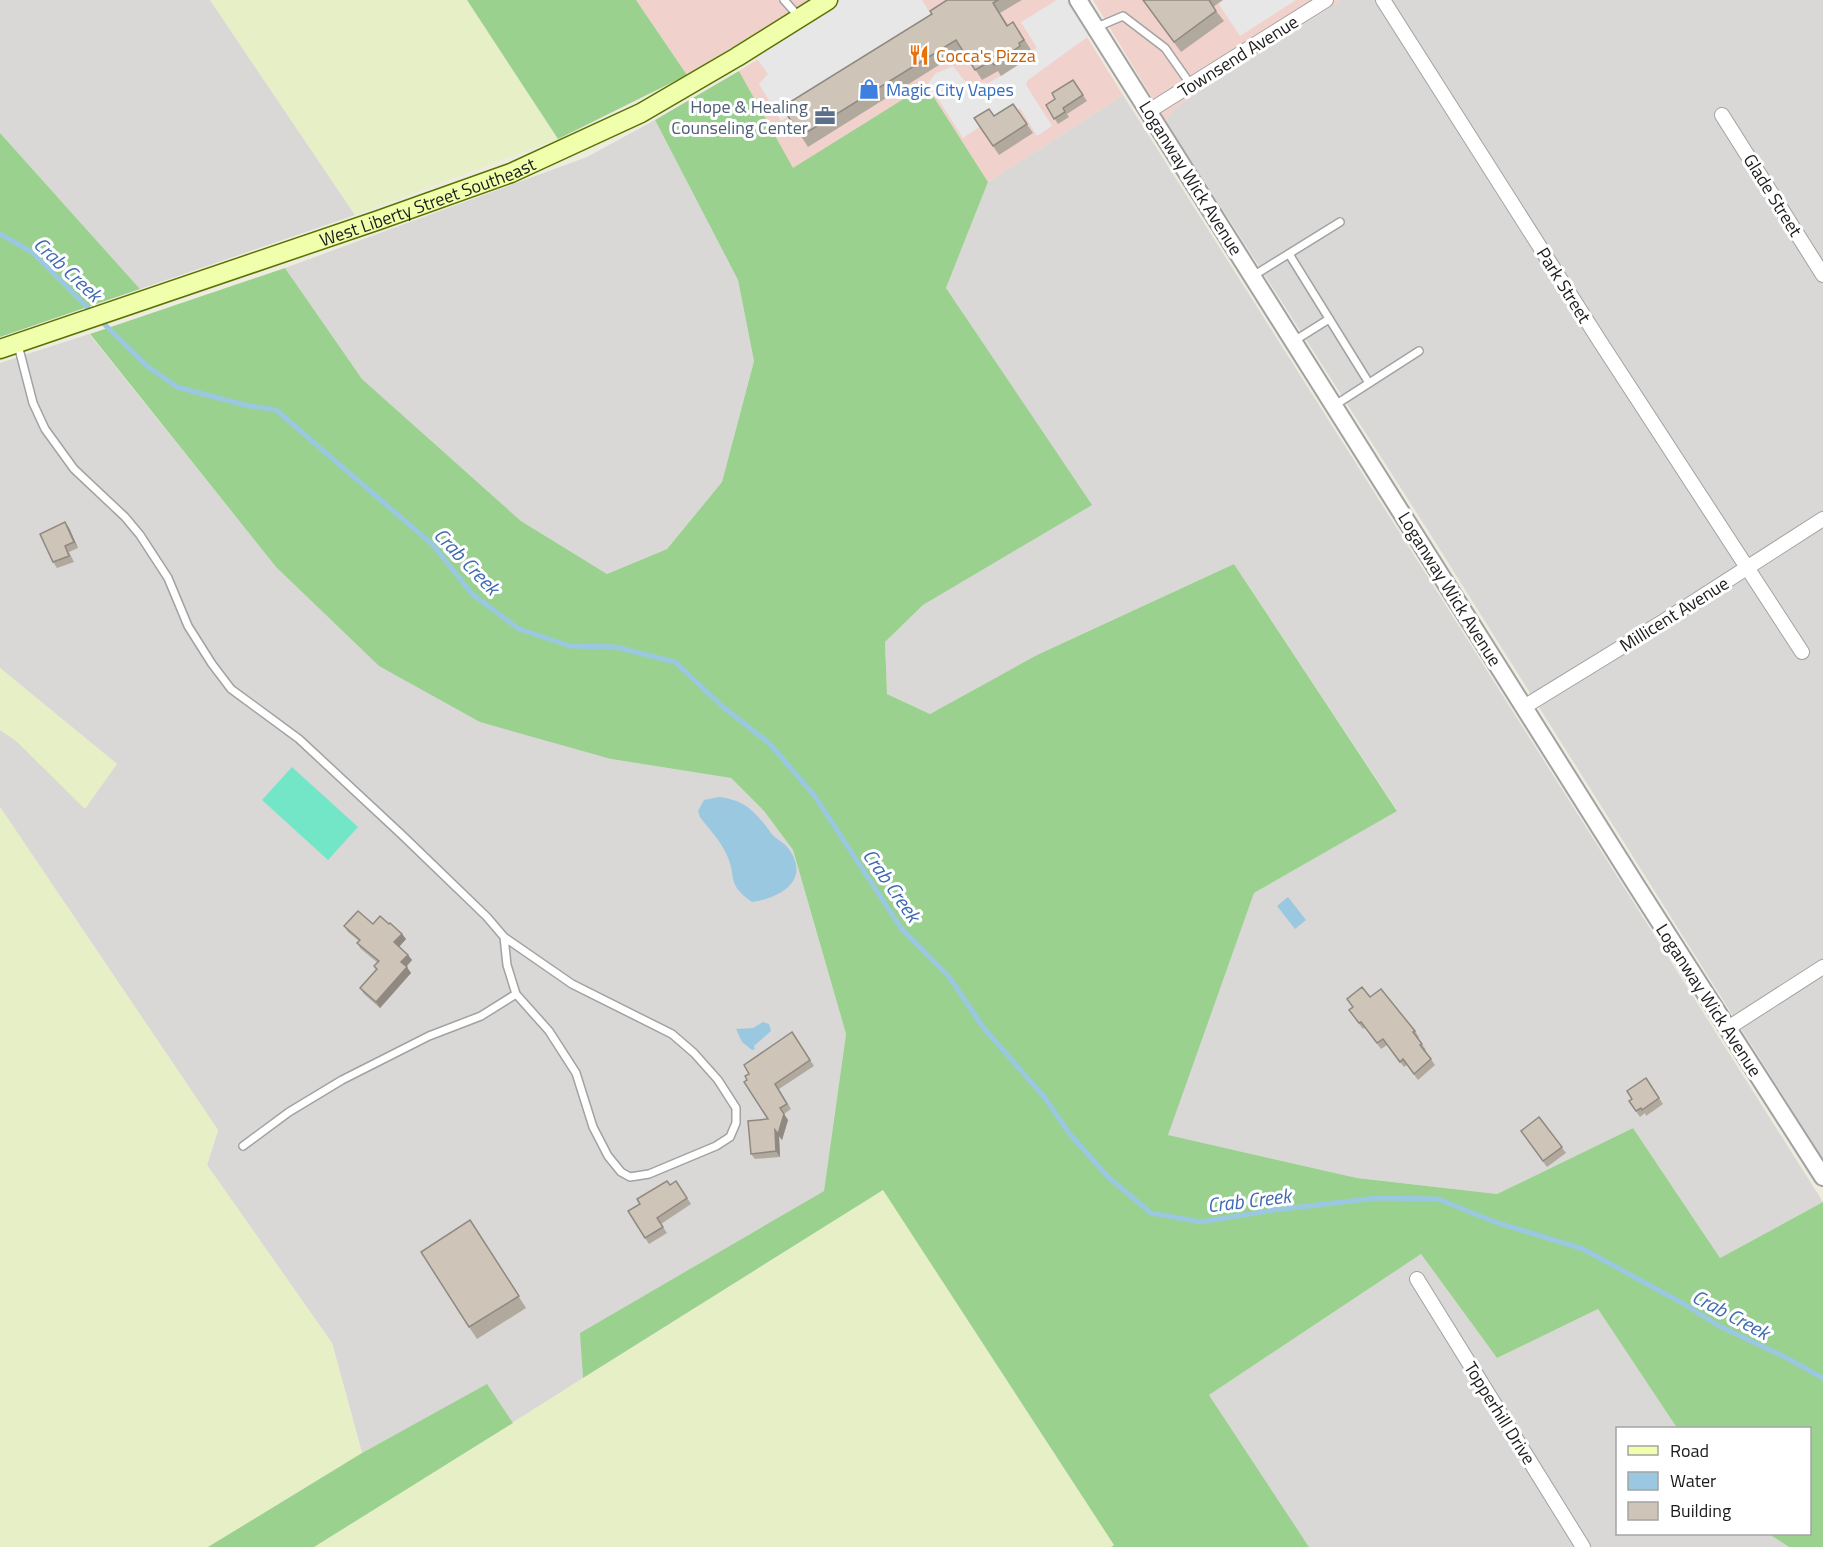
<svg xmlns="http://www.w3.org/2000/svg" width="1823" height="1547" font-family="'Titillium Web',sans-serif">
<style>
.residential{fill:#d9d8d7}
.commercial{fill:#f1d1cb}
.farmland{fill:#e7efc7}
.forest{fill:#9ad18f}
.pitch{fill:#73e6c8}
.parking{fill:#e7e7e7}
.water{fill:#9ac8e0}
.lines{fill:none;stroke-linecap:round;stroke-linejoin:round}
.stream{stroke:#9ac8e0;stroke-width:5}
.service-casing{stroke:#a2a2a2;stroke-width:10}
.minor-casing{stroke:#a2a2a2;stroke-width:16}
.tertiary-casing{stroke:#a2a2a2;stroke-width:20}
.secondary-casing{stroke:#597300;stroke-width:21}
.service{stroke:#fff;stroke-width:7}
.minor{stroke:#fff;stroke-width:14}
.tertiary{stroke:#fff;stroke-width:16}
.secondary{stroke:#f0ffab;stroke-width:18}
.wall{fill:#b1a99e}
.shaded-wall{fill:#908981}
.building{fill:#cec4b8;stroke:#908981;stroke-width:1.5}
.labels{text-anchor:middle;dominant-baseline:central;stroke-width:6;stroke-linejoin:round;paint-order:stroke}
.food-label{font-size:18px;fill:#c56008;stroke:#fff;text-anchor:start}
.street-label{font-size:18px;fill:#1b1b1b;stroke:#fff}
.shop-label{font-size:18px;fill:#366cbe;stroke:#fff;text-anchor:start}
.service-label{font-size:18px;fill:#4e5e75;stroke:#fff;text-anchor:end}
.water-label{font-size:20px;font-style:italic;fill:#3f6ab2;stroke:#fff}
</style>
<rect width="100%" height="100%" fill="#eeebdf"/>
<g class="residential">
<polygon points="0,0 210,0 355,215 140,289 0,133"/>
<polygon points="1341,0 1823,0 1823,1159 1427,529 1166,121 1176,107"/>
<polygon points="1123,95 1823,1202 1720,1258 1633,1128 1497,1194 1357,1178 1167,1135 1254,893 1397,810 1234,564 1037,655 930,714 887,694 885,642 923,605 1091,505 946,288 988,182"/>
<polygon points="655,120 738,280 754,361 722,482 667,549 607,574 521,521 362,379 285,268 587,157"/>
<polygon points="89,334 276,567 379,666 611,759 731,778 764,811 793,850 846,1034 824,1191 581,1333 583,1378 513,1423 487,1385 362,1453 332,1343 207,1165 218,1130 0,807 0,730 15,740 117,764 0,668 0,363"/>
<polygon points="1421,1254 1497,1358 1598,1309 1677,1428 1618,1428 1618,1534 1769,1534 1789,1547 1309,1547 1209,1395"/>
</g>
<g class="commercial">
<polygon points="636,0 809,0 687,75"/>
<polygon points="852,0 1064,0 1123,95 988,182 926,86 793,169 739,71"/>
<polygon points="1093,0 1341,0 1176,107 1166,121"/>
</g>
<g class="farmland">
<polygon points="210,0 467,0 558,139 355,215"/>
<polygon points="0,668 117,764 85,809 15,740 0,730"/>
<polygon points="0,807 218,1130 207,1165 332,1343 362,1453 208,1547 0,1547"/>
<polygon points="883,1190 1114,1545 1111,1547 314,1547"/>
</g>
<g class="forest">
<polygon points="467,0 636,0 687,75 558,139"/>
<polygon points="739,71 793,168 926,85 988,182 946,288 1092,505 923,605 885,642 887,694 930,714 1037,655 1234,564 1397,811 1254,893 1168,1135 1357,1178 1497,1194 1633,1128 1720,1258 1823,1202 1823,1547 1789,1547 1769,1534 1810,1534 1810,1428 1677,1428 1598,1309 1497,1358 1421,1254 1209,1395 1309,1547 1111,1547 1114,1545 883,1190 583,1378 580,1333 824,1191 846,1034 793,850 764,811 731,778 611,759 480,722 379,666 276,567 90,334 285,268 362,379 521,521 607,574 667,549 722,482 754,361 738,280 655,120"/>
<polygon points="0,133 140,289 0,337"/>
<polygon points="487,1384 513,1423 314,1547 208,1547 362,1453"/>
</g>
<polygon class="pitch" points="292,767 358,827 328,860 262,800"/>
<g class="parking">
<polygon points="828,0 922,0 937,24 781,121 759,84 768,74 750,49"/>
<polygon points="1057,0 1078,0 1097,30 1028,80 1026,85 1052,126 1037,136 1020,108 998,122 994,117 963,138 928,83 936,73 953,66 971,89 981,82 988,83 1001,76 1037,48 1021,22"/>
<polygon points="1223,0 1296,0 1240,36 1218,3"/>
</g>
<g class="water">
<path d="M719,797c27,3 37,16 52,36 4,6 13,9 17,15 24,32 -8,50 -36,54 -27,-19 -14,-24 -26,-49 -7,-14 -17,-24 -26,-36l-2,-6 6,-11z"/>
<polygon points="1288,897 1306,920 1295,929 1277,906"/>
<polygon points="763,1022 769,1024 771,1031 754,1046 755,1049 752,1050 742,1042 736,1029 753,1028"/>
</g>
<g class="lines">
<g class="stream">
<polyline points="0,234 32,252 92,312"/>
<polyline points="99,319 147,366 177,387 245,405 276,410 433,545 472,594 519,629 570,646 616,647 675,662 722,706 769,743 814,795 901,928 950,978 983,1027 1045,1098 1069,1133 1108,1177 1151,1213 1201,1222 1275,1210 1377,1198 1438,1199 1495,1222 1583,1249 1684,1304 1719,1326 1785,1357 1823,1378"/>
</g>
<g class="service-casing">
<g id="service">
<polyline points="784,0 800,18"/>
<polyline points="1097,27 1123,16 1165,48 1191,85"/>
<polyline points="1289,254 1369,383"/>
<polyline points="1253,276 1340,222"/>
<polyline points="1294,341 1329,319"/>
<polyline points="18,345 33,403 45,429 74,469 125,517 140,535 168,578 188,626 212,664 231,689 299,739 401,834 487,917 504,937 572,984 672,1034 694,1053 718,1080 736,1108 736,1123 730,1137 716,1146 649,1174 630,1177 621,1172 608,1156 593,1127 576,1073 549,1031 516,994 507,965 504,937"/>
<polyline points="1335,405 1419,351"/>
<polyline points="243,1146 289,1112 342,1080 429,1036 481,1016 516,994"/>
</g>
</g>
<g class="minor-casing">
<g id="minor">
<polyline points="1383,0 1599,340 1802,652"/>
<polyline points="1149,111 1326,0"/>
<polyline points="1722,115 1823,275"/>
<polyline points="1524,707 1664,621 1823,519"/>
<polyline points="1728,1028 1823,967"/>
<polyline points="1417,1279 1583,1547"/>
</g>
</g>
<g class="tertiary-casing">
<polyline id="tertiary" points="1078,0 1636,885 1823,1177"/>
</g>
<g class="secondary-casing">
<g id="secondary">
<path id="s1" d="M0,349l379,-129 132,-47 130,-60 96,-56 91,-57"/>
</g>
</g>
<use href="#service" class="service"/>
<use href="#minor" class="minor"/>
<use href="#tertiary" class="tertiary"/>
<use href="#secondary" class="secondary"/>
</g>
<g class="wall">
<polygon points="947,0 1022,0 1000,13 1008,25 1013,22 1020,32 1031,50 1026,54 1028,56 1017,63 1018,65 1001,76 998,71 982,80 963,50 808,147 801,136"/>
<polygon points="1143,0 1223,0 1213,7 1224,21 1181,52"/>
<polygon points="1073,80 1087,101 1067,114 1069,117 1058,124 1046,105 1055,99"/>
<polygon points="1013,104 1033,133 999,155 993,146 994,116"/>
<polygon points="65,522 69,528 78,548 69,552 74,562 57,568 53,562"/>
<polygon points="373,924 389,924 402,934 406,939 399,947 408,955 412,960 406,967 411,973 380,1008 364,994 360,988 376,970 374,966 378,963 361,949 357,943 359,941 348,932 344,926"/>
<polygon points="1370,997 1415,1031 1419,1037 1418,1038 1426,1050 1425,1051 1435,1065 1418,1080 1407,1065 1404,1067 1387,1045 1381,1049 1365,1027 1363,1029 1349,1010"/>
<polygon points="796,1038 814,1066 779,1089 791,1109 784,1114 788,1120 782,1140 779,1136 780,1157 755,1159 751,1154 768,1119 747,1080"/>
<polygon points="1646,1078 1663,1104 1646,1116 1645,1113 1640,1117 1629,1101 1632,1099"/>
<polygon points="1539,1117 1566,1153 1547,1167 1521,1131"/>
<polygon points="676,1181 691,1204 661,1224 667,1233 649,1244 645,1238 670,1185"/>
<polygon points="478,1232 526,1308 477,1339 469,1327"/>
</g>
<g class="shaded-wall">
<polygon points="65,522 69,528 78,548 74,542"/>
<polygon points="402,934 406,939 398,948 394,942"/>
<polygon points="408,955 412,960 405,968 401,962"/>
<polygon points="407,967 411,973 380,1008 376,1002"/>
<polygon points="784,1114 788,1120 782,1140 779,1136 780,1157 776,1151 775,1130"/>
</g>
<g class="building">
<polygon points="947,0 998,0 993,3 1007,26 1013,22 1024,40 1019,43 1020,46 1010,53 1011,54 994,65 991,61 975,70 956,40 801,136 782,107 932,14 930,11"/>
<polygon points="1143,0 1209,0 1216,11 1174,42"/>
<polygon points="1073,80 1083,95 1063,108 1065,112 1054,119 1046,105 1055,99 1052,93"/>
<polygon points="1013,104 1027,124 993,146 974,118 989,109 994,116"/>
<polygon points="65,522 74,542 65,546 69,556 53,562 40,534"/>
<polygon points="358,911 373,924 380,916 389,924 390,923 402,934 394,942 408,955 401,962 407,967 376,1002 360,988 377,969 374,966 379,961 357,943 360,940 344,926"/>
<polygon points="1362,987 1370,997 1381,989 1415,1031 1413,1032 1422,1044 1420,1045 1431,1059 1414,1074 1403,1059 1400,1062 1383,1039 1377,1043 1361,1022 1359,1023 1349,1010 1353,1007 1347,999"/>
<polygon points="792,1032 810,1060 775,1084 787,1104 780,1108 784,1114 778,1134 775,1130 776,1151 751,1154 748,1121 768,1119 744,1082 747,1080 745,1076 749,1074 744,1065"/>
<polygon points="1646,1078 1659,1098 1642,1110 1641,1108 1636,1111 1629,1101 1632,1099 1627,1091"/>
<polygon points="1539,1117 1562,1147 1543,1161 1521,1131"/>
<polygon points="667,1181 670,1185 676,1181 687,1198 657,1218 663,1227 645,1238 628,1211 640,1204 637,1199"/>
<polygon points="470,1220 519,1296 469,1327 421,1252"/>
</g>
<defs>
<g id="restaurant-bare" transform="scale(1.62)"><path d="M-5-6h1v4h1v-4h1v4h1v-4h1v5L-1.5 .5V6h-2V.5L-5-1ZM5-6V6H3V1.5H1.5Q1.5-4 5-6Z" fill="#e8710a" stroke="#fff" stroke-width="2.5" paint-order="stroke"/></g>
<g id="shop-bare" transform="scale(1.62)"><path d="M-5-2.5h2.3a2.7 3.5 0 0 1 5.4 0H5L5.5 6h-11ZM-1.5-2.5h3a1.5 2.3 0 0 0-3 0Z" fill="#3f7fe0" stroke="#fff" stroke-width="2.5" paint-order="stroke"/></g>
<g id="office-bare" transform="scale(1.62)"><path d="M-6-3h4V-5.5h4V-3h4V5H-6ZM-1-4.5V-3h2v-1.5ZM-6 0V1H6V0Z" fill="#5c6f8a" stroke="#fff" stroke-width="2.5" paint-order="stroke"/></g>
</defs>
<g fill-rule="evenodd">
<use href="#restaurant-bare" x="919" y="55"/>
<use href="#shop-bare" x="869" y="89"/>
<use href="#office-bare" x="825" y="116"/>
</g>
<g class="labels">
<g class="food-label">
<text x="936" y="55">Cocca's Pizza</text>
</g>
<g class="street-label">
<text transform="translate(1238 56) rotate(-32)">Townsend Avenue</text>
<text transform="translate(1191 178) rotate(58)">Loganway Wick Avenue</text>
<text transform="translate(1773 195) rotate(58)">Glade Street</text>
<text stroke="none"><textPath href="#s1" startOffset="452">West Liberty Street Southeast</textPath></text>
<text transform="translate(1564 285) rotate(58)">Park Street</text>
<text transform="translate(1450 589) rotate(58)">Loganway Wick Avenue</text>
<text transform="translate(1674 614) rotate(-32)">Millicent Avenue</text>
<text transform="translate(1709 1000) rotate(57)">Loganway Wick Avenue</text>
<text transform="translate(1500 1413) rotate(58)">Topperhill Drive</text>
</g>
<g class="shop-label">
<text x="886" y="89">Magic City Vapes</text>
</g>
<g class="service-label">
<text x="808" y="106">Hope &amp; Healing<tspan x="808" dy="21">Counseling Center</tspan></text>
</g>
<g class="water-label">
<text transform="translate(68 269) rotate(43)">Crab Creek</text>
<text transform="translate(467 561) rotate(46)">Crab Creek</text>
<text transform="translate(892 885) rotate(55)">Crab Creek</text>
<text transform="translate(1249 1200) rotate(-7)">Crab Creek</text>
<text transform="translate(1731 1314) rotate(28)">Crab Creek</text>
</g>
</g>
<rect x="1616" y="1427" width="195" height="108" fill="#ffffff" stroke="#a4a4a4" stroke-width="1.5"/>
<rect x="1628" y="1446" width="30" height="9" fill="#f0ffab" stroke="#a4a4a4" stroke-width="1.5"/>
<text x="1670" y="1457" font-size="18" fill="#1b1b1b">Road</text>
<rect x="1628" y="1472" width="30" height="18" fill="#9ac8e0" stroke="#a4a4a4" stroke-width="1.5"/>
<text x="1670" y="1487" font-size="18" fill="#1b1b1b">Water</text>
<rect x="1628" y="1502" width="30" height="18" fill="#cec4b8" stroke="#a4a4a4" stroke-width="1.5"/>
<text x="1670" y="1517" font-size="18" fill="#1b1b1b">Building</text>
</svg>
